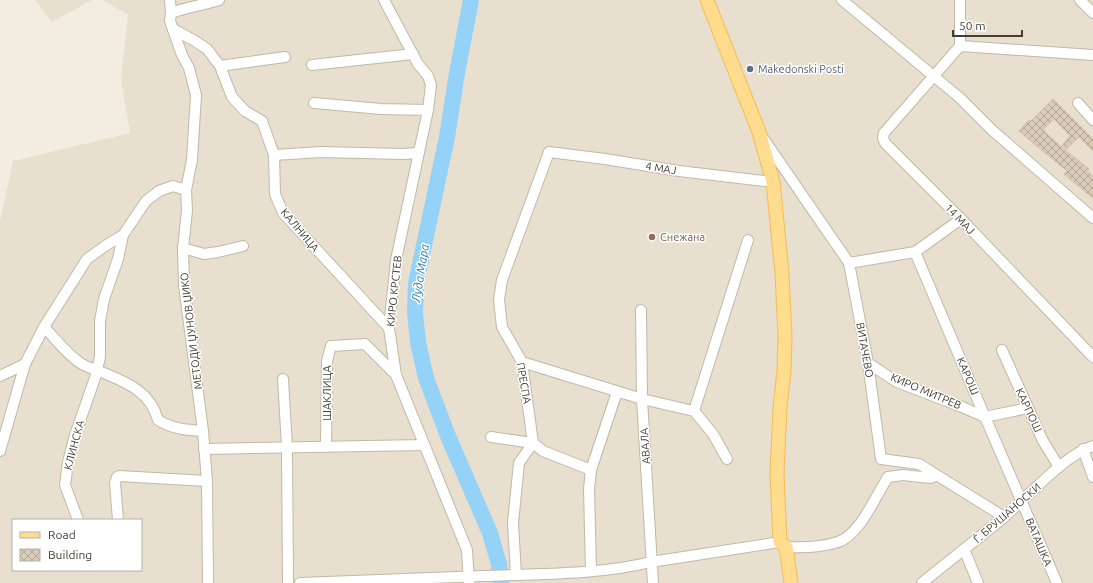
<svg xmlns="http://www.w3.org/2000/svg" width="1093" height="583" font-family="Ubuntu,sans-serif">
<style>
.residential{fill:#e8dfcf;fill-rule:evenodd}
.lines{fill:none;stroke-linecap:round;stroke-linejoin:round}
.river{stroke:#95d2f8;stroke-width:16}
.building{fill:url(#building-cross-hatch);stroke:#d1c0a8;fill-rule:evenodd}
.minor-casing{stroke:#c2b8a6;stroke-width:12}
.major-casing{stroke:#f1bd52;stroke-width:15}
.minor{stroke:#fff;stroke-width:10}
.major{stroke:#ffdc8e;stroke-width:13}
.service-dot{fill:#5c6f8a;stroke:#fff;stroke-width:1.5}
.education-dot{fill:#8d6e63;stroke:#fff;stroke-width:1.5}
.labels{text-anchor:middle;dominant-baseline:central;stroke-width:3;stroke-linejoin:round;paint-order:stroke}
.service-label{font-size:11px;fill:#4e5e75;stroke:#fff;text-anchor:start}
.street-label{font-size:11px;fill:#453d32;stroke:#fff}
.education-label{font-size:11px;fill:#785e54;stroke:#fff;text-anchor:start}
.water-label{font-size:12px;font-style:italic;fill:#1f78b3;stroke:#fff}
</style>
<defs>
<pattern id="building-cross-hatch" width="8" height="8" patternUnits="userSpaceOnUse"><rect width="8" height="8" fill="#d9cbb9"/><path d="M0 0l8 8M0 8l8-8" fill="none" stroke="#b2a697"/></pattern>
</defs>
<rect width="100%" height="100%" fill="#f3ede1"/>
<g class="residential">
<polygon points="35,0 92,0 52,22"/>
<path d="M103,0h990v583h-1093v-362l13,-60 117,-28 -9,-54 7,-64zM13,520h128v50h-128z"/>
</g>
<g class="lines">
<polyline class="river" points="471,0 457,73 447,137 416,283 415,313 418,342 426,378 448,436 490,533 499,564 501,583"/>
</g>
<path class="building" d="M1053,99l40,40v12l-14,-14 -14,13 24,19 -2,2 6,5v22l-29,-24 3,-3 -48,-40 10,-11 2,1zM1054,119l16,17 -9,11 -18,-17z"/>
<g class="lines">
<g class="minor-casing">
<g id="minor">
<polyline points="170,0 171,13"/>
<polyline points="384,0 418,64 428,76 431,85 428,110 396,260 389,328 396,375 467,550 469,583"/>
<polyline points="842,0 960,98 992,130 1093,218"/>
<polyline points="1080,0 1093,13"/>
<polyline points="173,29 195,41 207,49 220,66 232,97 245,111 262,121 274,155 275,194 283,213 389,328"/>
<polyline points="960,46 960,0"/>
<polyline points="1093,55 960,46 884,133 883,138 885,143 961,219 1093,357"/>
<polyline points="312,65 413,54"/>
<polyline points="220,66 285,57"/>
<polyline points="314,103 381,109 428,110"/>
<polyline points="1078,103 1093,120"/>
<polyline points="763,138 849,263 868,363 881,459 919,464 1004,517"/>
<polyline points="274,155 321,152 403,154 418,153"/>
<polyline points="183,248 204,254 218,252 243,246"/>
<polyline points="915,252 985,417 1057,583"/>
<polyline points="849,263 915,252 961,219"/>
<polyline points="641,310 642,399 653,583"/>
<path d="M44,327c12,12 23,28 38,37 5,3 11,5 17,7 26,11 51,19 59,49 14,9 29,10 45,11"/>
<polyline points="1002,350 1043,441 1059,467"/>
<polyline points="522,362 642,399 694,411 713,434 727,459"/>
<polyline points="868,363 897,382 962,407 985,417 1028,408"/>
<polyline points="0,376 25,364 44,327 87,259 105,246 123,235 146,201 159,191 173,186 186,190"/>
<polyline points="283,379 287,447 288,583"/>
<polyline points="694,411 748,240"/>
<polyline points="491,437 533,443 543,451 591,470"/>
<polyline points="326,447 327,361 331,346 365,344 396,375"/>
<polyline points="204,449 424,445"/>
<polyline points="1083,449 1093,477"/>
<polyline points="0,451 25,364"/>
<polyline points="78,520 65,485 68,462 75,435 95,378 100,357 100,321 104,299 118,259 123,235"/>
<polyline points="118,520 115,483 117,477 119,476 207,481"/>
<path d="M786,547c17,1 36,0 52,-5 22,-7 38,-47 50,-65l15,-2 28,3 5,-3"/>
<polyline points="964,549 978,583"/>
<polyline points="591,571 589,489 591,470 617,392"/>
<polyline points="516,575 513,523 519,463 533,443 522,362 502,327 499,300 502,280 549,152 605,159 679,171 773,182"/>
<path d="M208,583l-1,-102 -4,-50 -19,-146 -1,-37 4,-37 -1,-21 6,-30 4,-65 -7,-27 -7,-13 -12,-34 1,-8c16,-6 32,-8 48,-13"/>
<path d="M300,583c60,-2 121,-5 182,-7 54,-2 117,-1 169,-14l129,-20"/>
<path d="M922,583c27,-22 54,-43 81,-65 25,-21 60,-62 90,-72"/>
</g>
</g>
<g class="major-casing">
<polyline id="major" points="707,0 759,132 773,182 782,273 785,336 784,371 780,408 777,473 780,542 786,547 791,583"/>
</g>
<use href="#minor" class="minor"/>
<use href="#major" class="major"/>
</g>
<circle class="service-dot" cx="750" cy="69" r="4"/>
<circle class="education-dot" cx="652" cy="237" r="4"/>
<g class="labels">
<g class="service-label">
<text x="758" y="69">Makedonski Posti</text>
</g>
<g class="street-label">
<text transform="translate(661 168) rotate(9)">4 МАЈ</text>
<text transform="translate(960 219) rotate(46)">14 МАЈ</text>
<text transform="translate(300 230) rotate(50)">КАЛНИЦА</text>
<text transform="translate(394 291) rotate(-84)">КИРО КРСТЕВ</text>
<text transform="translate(191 331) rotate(-97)">МЕТОДИ ЏУНОВ ЏИКО</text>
<text transform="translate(865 350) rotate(80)">ВИТАЧЕВО</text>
<text transform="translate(968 376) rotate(67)">КАРОШ</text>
<text transform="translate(524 383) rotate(80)">ПРЕСПА</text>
<text transform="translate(926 391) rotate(23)">КИРО МИТРЕВ</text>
<text transform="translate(327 393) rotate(-90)">ШАКЛИЦА</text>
<text transform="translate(1029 410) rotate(65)">КАРПОШ</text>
<text transform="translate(74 445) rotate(-75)">КЛИНСКА</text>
<text transform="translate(645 446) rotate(-94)">АВАЛА</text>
<text transform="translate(1007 513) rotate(-41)">Ѓ. БРУШАНОСКИ</text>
<text transform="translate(1039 542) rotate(67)">ВАТАШКА</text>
</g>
<g class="education-label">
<text x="660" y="237">Снежана</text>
</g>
<g class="water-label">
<text transform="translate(420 273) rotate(-81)">Луда Мара</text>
</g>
</g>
<rect x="12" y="519" width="130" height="52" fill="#ffffff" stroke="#b5b1ad"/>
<rect x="20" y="532" width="20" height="6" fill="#ffdc8e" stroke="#b5b1ad"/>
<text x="48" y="539" font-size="12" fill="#453d32">Road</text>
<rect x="20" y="549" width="20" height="12" fill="url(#building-cross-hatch)" stroke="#b5b1ad"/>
<text x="48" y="559" font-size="12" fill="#453d32">Building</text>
<path d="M953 30v6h69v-6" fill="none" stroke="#453d32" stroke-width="2"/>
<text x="959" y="30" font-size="12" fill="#453d32" stroke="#ffffff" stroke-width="3" paint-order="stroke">50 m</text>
</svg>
